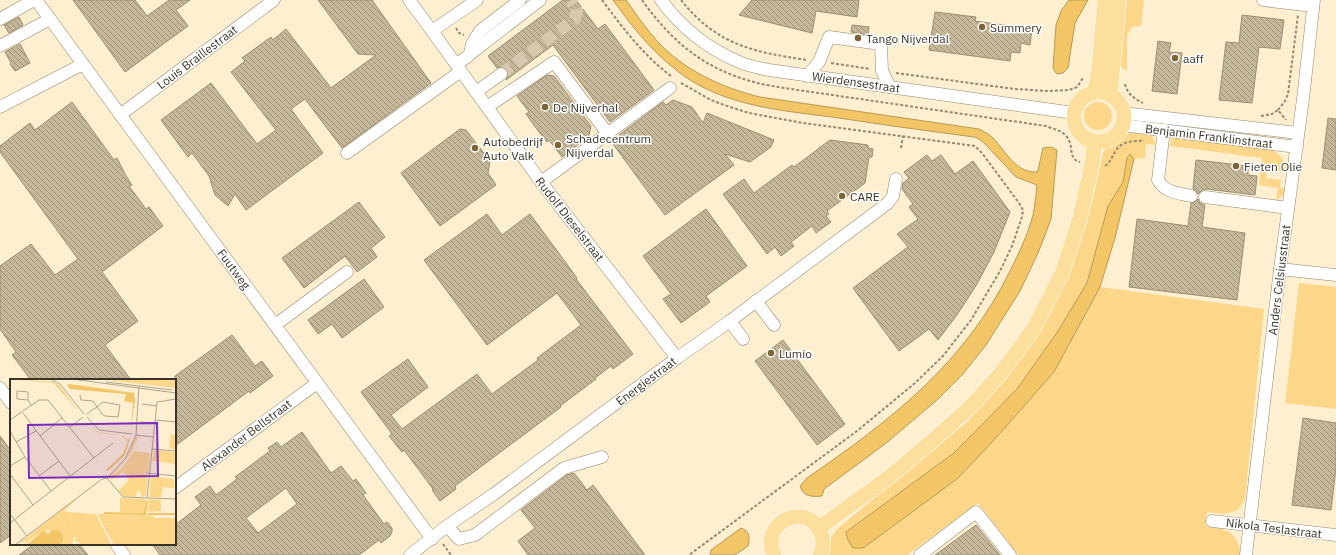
<svg xmlns="http://www.w3.org/2000/svg" width="1336" height="555" font-family="'IBM Plex Sans',sans-serif">
<style>
.grass{fill:#fdd789}
.water{fill:#f2c667;stroke:#ba9a54}
.building{fill:url(#building-back-hatch);stroke:#9b8e72;fill-rule:evenodd}
.lines{fill:none;stroke-linecap:round;stroke-linejoin:round}
.minor-tunnel{stroke:#d7c9af;stroke-width:12;stroke-dasharray:12 6;stroke-linecap:butt}
.minor-casing{stroke:#93866a;stroke-width:13}
.major-casing{stroke:#fff;stroke-width:16}
.path{stroke:#938974;stroke-width:2;stroke-dasharray:3 2;stroke-linecap:butt}
.minor{stroke:#fff;stroke-width:12}
.major{stroke:#fcdf9d;stroke-width:15}
.poi-dot{fill:#7c6535;stroke:#fff;stroke-width:1.5}
.labels{text-anchor:middle;dominant-baseline:central;stroke-width:3;stroke-linejoin:round;paint-order:stroke}
.poi-label{font-size:12px;fill:#393327;stroke:#fff;text-anchor:start}
.street-label{font-size:12px;fill:#393327;stroke:#fff}
.inset-river{fill:none;stroke:#f2c667;stroke-width:2}
.inset-road{fill:none;stroke:#afa48d;stroke-width:1}
.view{fill:#7b2cbf;fill-opacity:0.15;stroke:#7b2cbf;stroke-width:2}
.inset-edge{fill:none;stroke:#393327;stroke-width:2}
</style>
<defs>
<pattern id="building-back-hatch" width="6" height="6" patternUnits="userSpaceOnUse"><rect width="6" height="6" fill="#c5b79a"/><path d="M-1 5l2 2M0 0l6 6M5-1l2 2" fill="none" stroke="#a1957e"/></pattern>
</defs>
<rect width="100%" height="100%" fill="#feefd1"/>
<g class="grass">
<polygon points="1123,0 1144,0 1141,26 1132,27 1127,35 1127,71 1116,63"/>
<circle cx="1098" cy="116" r="14"/>
<path d="M1135,131l16,2 5,12 -10,-1 -1,14 -11,1 -4,-5 -3,4 -4,24 -15,24 -21,77 -29,48 -41,58 -63,64 -108,79 2,8 15,7 94,-68 38,-40 59,-67 46,-85 164,22 -19,191 -7,10 -13,4 -18,-2 -1,14c12,3 26,2 32,17 1,4 3,7 2,12h-222l-40,-52 -71,52h-80l4,-17 6,-9 96,-80 35,-28 109,-175 16,-47 10,-46c7,-13 20,-17 32,-22z"/>
<path d="M1172,135l97,13c11,5 16,12 18,24l-20,-3 -1,9 15,2 -1,8 5,1 -2,6 -7,6 2,-13 -19,-3 3,-27 -92,-12z"/>
<polygon points="1299,283 1336,287 1336,409 1285,403"/>
</g>
<g class="water">
<path d="M613,0h13c10,14 20,29 32,42 27,29 65,46 102,55l219,32c5,3 10,5 14,9 13,13 22,35 44,34l1,-2 5,-22 8,-1 6,3 -6,69 -6,16 -7,18 -18,38 -34,54 -24,30 -25,25 -52,44 -61,45 -2,7c-9,1 -19,1 -22,-10l7,-8c83,-57 158,-115 203,-207 9,-18 18,-37 23,-56 2,-10 3,-20 4,-30l-21,-8 -31,-33 -6,-5 -5,-2c-45,-6 -90,-12 -135,-19 -51,-7 -104,-10 -149,-38 -32,-21 -55,-49 -77,-80z"/>
<polygon points="1069,0 1088,0 1075,23 1068,68 1063,73 1057,74 1055,72 1053,67 1056,25 1061,11"/>
<polygon points="1130,154 1134,159 1115,238 1100,287 1054,372 995,439 957,479 863,548 853,548 848,540 846,532 954,453 1017,389 1058,331 1087,283 1108,206 1123,182 1127,158"/>
<path d="M741,528c9,3 9,10 7,18l-13,9h-25l1,-5z"/>
</g>
<g class="building">
<polygon points="73,0 135,0 147,16 169,0 190,0 176,10 188,26 125,72"/>
<polygon points="318,0 372,0 431,83 342,148 305,99 291,109 323,153 246,210 235,194 228,206 215,195 209,176 192,153 188,157 161,120 211,83 257,144 276,130 231,72 245,61 242,58 271,37 273,40 286,29 331,88 376,55 358,54"/>
<polygon points="563,0 576,0 598,29 605,24 654,90 610,122 553,45 506,80 508,74 507,69 501,67 497,68 488,56"/>
<polygon points="752,0 859,0 857,17 816,11 812,33 739,15"/>
<polygon points="935,12 976,17 975,21 1032,29 1030,45 1021,43 1020,53 1011,52 1010,61 929,50"/>
<polygon points="1242,15 1284,20 1280,49 1259,47 1252,103 1219,100 1226,42 1239,43"/>
<polygon points="19,17 23,25 9,33 4,25"/>
<polygon points="852,25 869,27 868,35 851,32"/>
<polygon points="1158,41 1171,43 1169,52 1182,53 1177,94 1152,91"/>
<polygon points="20,44 30,63 15,71 10,64 11,63 5,52"/>
<polygon points="547,75 554,76 591,126 589,136 562,157 549,140 547,142 536,128 526,114 529,112 517,96"/>
<polygon points="673,100 692,107 703,123 707,113 774,140 771,147 750,162 725,154 734,165 665,215 613,144 621,138 619,135 663,102 666,105"/>
<polygon points="72,102 114,160 117,158 125,174 132,185 129,186 146,209 149,207 163,226 102,272 138,321 105,345 131,380 31,380 12,355 16,352 0,329 0,266 31,244 55,275 78,259 0,152 0,146 30,123 35,130"/>
<polygon points="1328,118 1336,119 1336,170 1322,168"/>
<polygon points="460,129 466,130 490,161 488,173 496,185 440,226 401,173"/>
<polygon points="830,140 868,145 868,148 873,149 872,157 869,157 865,183 827,211 829,214 826,216 831,222 816,233 812,226 791,242 794,246 781,256 775,247 767,254 723,194 744,179 754,193 792,165 794,167"/>
<polygon points="927,155 932,161 941,155 955,174 973,161 1010,212 994,252 977,284 957,315 938,340 929,329 899,351 853,288 908,247 897,234 918,219 909,207 913,204 902,189 903,183 909,178 904,172"/>
<polygon points="1196,160 1248,166 1248,175 1257,176 1255,195 1207,189 1202,190 1198,194 1196,191 1193,189"/>
<polygon points="1198,199 1200,203 1205,205 1202,227 1245,233 1237,300 1129,287 1137,219 1188,226 1191,203 1196,201"/>
<polygon points="359,202 385,237 371,248 377,257 357,272 345,256 304,288 282,258"/>
<polygon points="706,209 747,266 706,296 710,302 681,323 663,299 671,294 643,256"/>
<polygon points="487,214 502,235 530,214 577,278 576,279 633,354 613,369 611,366 595,378 596,379 560,406 561,407 455,486 456,489 440,501 432,490 433,489 404,450 402,452 389,436 392,434 361,392 408,359 428,387 391,415 402,429 477,374 492,394 538,360 537,358 581,325 557,293 487,345 424,260"/>
<polygon points="364,279 384,307 342,338 332,324 318,334 308,320"/>
<polygon points="232,335 255,366 262,361 273,376 250,393 249,391 175,446 175,376"/>
<polygon points="783,340 845,424 817,445 755,361"/>
<polygon points="1303,418 1336,423 1336,468 1331,510 1292,505"/>
<path d="M302,432l29,41 10,-7 12,15 3,-2 10,14 -3,2 21,29 3,-2 5,6v4l-2,4 -9,7 -2,-3 -20,15h-199l-8,-11h23v-19l26,-20 -6,-8 15,-11 6,9 21,-16 -2,-2 35,-26 -2,-3 9,-6 4,5zM286,488l11,16 -39,29 -12,-15z"/>
<polygon points="0,436 11,451 11,535 0,543"/>
<polygon points="574,473 587,490 593,485 645,555 528,555 518,541 535,528 521,510 567,475"/>
<polygon points="976,525 1000,555 935,555"/>
<polygon points="34,544 79,544 88,555 19,555"/>
</g>
<g class="lines">
<polyline class="minor-tunnel" points="501,74 575,19 577,10 571,0"/>
<g class="minor-casing">
<g id="minor">
<polyline points="36,0 432,539"/>
<polyline points="409,0 432,31 541,182 677,358"/>
<path d="M661,0c19,26 46,48 76,61 10,5 21,7 32,9l305,43"/>
<polyline points="1263,0 1313,6"/>
<polyline points="0,19 34,0"/>
<polyline points="432,31 477,0"/>
<polyline points="0,46 50,19"/>
<polyline points="470,54 540,0"/>
<polyline points="456,64 467,57 470,54 472,44 480,31 520,0"/>
<polyline points="807,76 819,62 829,37 881,44 882,71 890,87"/>
<polyline points="476,92 501,74"/>
<polyline points="0,107 83,64"/>
<polyline points="487,107 554,62 608,134"/>
<polyline points="1123,113 1298,133"/>
<polyline points="120,115 274,0"/>
<polyline points="1122,125 1297,147"/>
<path d="M1164,130l-6,50c7,13 21,13 33,16"/>
<polyline points="347,153 461,71"/>
<polyline points="541,182 670,88"/>
<polyline points="1205,197 1288,208"/>
<polyline points="1280,269 1336,275"/>
<polyline points="756,301 774,325"/>
<polyline points="730,321 743,339"/>
<polyline points="275,325 347,272"/>
<polyline points="0,388 11,403"/>
<polyline points="175,488 317,383"/>
<polyline points="1212,521 1336,535"/>
<polyline points="447,526 459,539 475,535 564,468 602,457"/>
<polyline points="116,544 124,555"/>
<polyline points="410,555 447,526 494,494 677,358 730,321 888,203 893,196 896,179"/>
<polyline points="920,555 976,512 1010,555"/>
<polyline points="1246,555 1280,269 1303,99 1314,0"/>
</g>
</g>
<g class="major-casing">
<g id="major">
<polyline points="1095,92 1099,67 1105,0"/>
<circle cx="1099" cy="117" r="25"/>
<polyline points="1110,95 1119,0"/>
<polyline points="819,528 889,477 931,442 970,407 1001,373 1034,328 1062,273 1080,218 1092,164 1095,141"/>
<path d="M774,555c-15,-32 31,-54 46,-24 4,8 4,16 0,24"/>
</g>
</g>
<g class="path">
<path d="M602,0c21,28 41,55 69,76"/>
<path d="M642,0c29,41 62,69 112,82 9,3 20,4 30,6l262,38c7,3 15,4 20,10 9,9 1,23 14,26"/>
<path d="M681,0c36,45 72,52 126,60"/>
<polyline points="456,28 459,33 464,35"/>
<polyline points="831,63 870,69"/>
<polyline points="896,73 1015,89 1048,91 1069,90 1077,87 1083,78"/>
<polyline points="681,83 711,100 724,105 749,113 803,123 975,146 982,153 1019,203 1023,210 1022,217 1012,246 1000,271 971,320 943,356 915,383 857,431 689,555"/>
<path d="M1125,84c2,10 10,15 18,19"/>
<polyline points="1278,110 1285,101 1288,94 1298,15"/>
<polyline points="1261,116 1272,114 1278,110 1286,120"/>
<polyline points="901,148 903,136"/>
<path d="M1105,166c8,-5 8,-17 18,-22 7,-4 15,-2 21,-4"/>
<polyline points="443,544 451,555"/>
</g>
<use href="#minor" class="minor"/>
<use href="#major" class="major"/>
</g>
<g class="poi-dot">
<circle cx="982" cy="27" r="4"/>
<circle cx="858" cy="38" r="4"/>
<circle cx="1175" cy="58" r="4"/>
<circle cx="545" cy="107" r="4"/>
<circle cx="558" cy="145" r="4"/>
<circle cx="475" cy="148" r="4"/>
<circle cx="1236" cy="166" r="4"/>
<circle cx="842" cy="196" r="4"/>
<circle cx="771" cy="353" r="4"/>
</g>
<g class="labels">
<g class="poi-label">
<text x="990" y="27">Summery</text>
<text x="866" y="38">Tango Nijverdal</text>
<text x="1183" y="58">aaff</text>
<text x="553" y="107">De Nijverhal</text>
<text x="566" y="138">Schadecentrum<tspan x="566" dy="14">Nijverdal</tspan></text>
<text x="483" y="141">Autobedrijf<tspan x="483" dy="14">Auto Valk</tspan></text>
<text x="1244" y="166">Fieten Olie</text>
<text x="850" y="196">CARE</text>
<text x="779" y="353">Lumio</text>
</g>
<g class="street-label">
<text transform="translate(197 57) rotate(-37)">Louis Braillestraat</text>
<text transform="translate(856 82) rotate(8)">Wierdensestraat</text>
<text transform="translate(1209 136) rotate(7)">Benjamin Franklinstraat</text>
<text transform="translate(570 219) rotate(52)">Rudolf Dieselstraat</text>
<text transform="translate(234 269) rotate(54)">Fuutweg</text>
<text transform="translate(1279 280) rotate(-83)">Anders Celsiusstraat</text>
<text transform="translate(646 381) rotate(-37)">Energiestraat</text>
<text transform="translate(246 435) rotate(-37)">Alexander Bellstraat</text>
<text transform="translate(1274 528) rotate(7)">Nikola Teslastraat</text>
</g>
</g>
<g transform="translate(10 379)">
<rect width="166" height="166" fill="#feefd1"/>
<path d="M161,55l5,1v15l-7,-2zM129,57l-9,19 -18,21 9,-7 13,-18 16,2 -1,18 -4,2 3,3 -2,19 -5,2v-5l-4,-1 -1,6 -13,-1 -5,-5 11,-11 -6,-8 -12,8 -2,-3 17,-18 9,-22zM144,71l22,2v12l-24,-3zM141,97l23,3v9l-11,-1 -2,10h-12zM73,114l-18,17v14l-2,9 -16,-3 -30,15zM110,119l26,1 -1,14 -25,-1zM139,120l12,1v11l-13,1zM143,136v3h23v27h-62l-12,-24 10,-1 1,-3 38,1zM66,158l19,2v6h-12l-8,-4z" fill="#fdd789"/>
<path d="M88,0h62l16,2v7zM55,133l31,2 15,31h-25h9v-6l-21,-2 -2,8h-12l5,-21zM88,135l54,1v3l-39,-1 -1,3 -9,1 9,24zM39,144l-2,7 -7,2 -15,13 2,-6z" fill="#fdd789"/>
<path d="M0,0l44,3 5,4 21,27 -26,-30zM59,5l65,9 1,7 -4,30 2,-27 -9,-2 2,-7 -56,-5 -3,-4zM75,42l14,12 24,3 5,4 2,-2 -5,17 -17,16 -2,-1 17,-16 5,-13 -6,-5 -25,-4zM37 159a8 8 0 1 1 16 0a8 8 0 1 1-16 0ZM33,152l4,1 2,13h-22z" fill="#f2c667"/>
<path class="inset-river" d="M94,134l42,1M135,135l2,-13M138,135h27"/>
<path class="inset-road" d="M40,0l10,5 24,30M62,0l104,14M96,3l66,8M70,16l1,5 12,1 4,6 6,8 2,1 13,1 2,-12 -17,-3 -1,1 -5,4 -5,3 -5,4M18,21v-8l-11,-1v8l11,1 4,6M132,25l14,2M13,34l47,63M77,38l12,13 33,4M0,41l29,-20h9l46,58M145,41l21,2M130,43l14,1M60,48l13,-10M0,52l15,26 26,34M126,56l17,2M30,57l22,-18M6,63l20,-11M142,70l24,2M0,87l15,-9M136,94l30,3M0,95l23,31M29,97l20,-15M97,99l16,19 53,2M137,119l10,-96 19,-3M0,135l17,22M0,144l103,-80M5,166l87,-66 5,-1 18,-19 11,-24 3,-49"/>
<path class="view" d="M147,44l1,53 -129,2 -1,-53z"/>
<rect width="166" height="166" class="inset-edge"/>
</g>
</svg>
